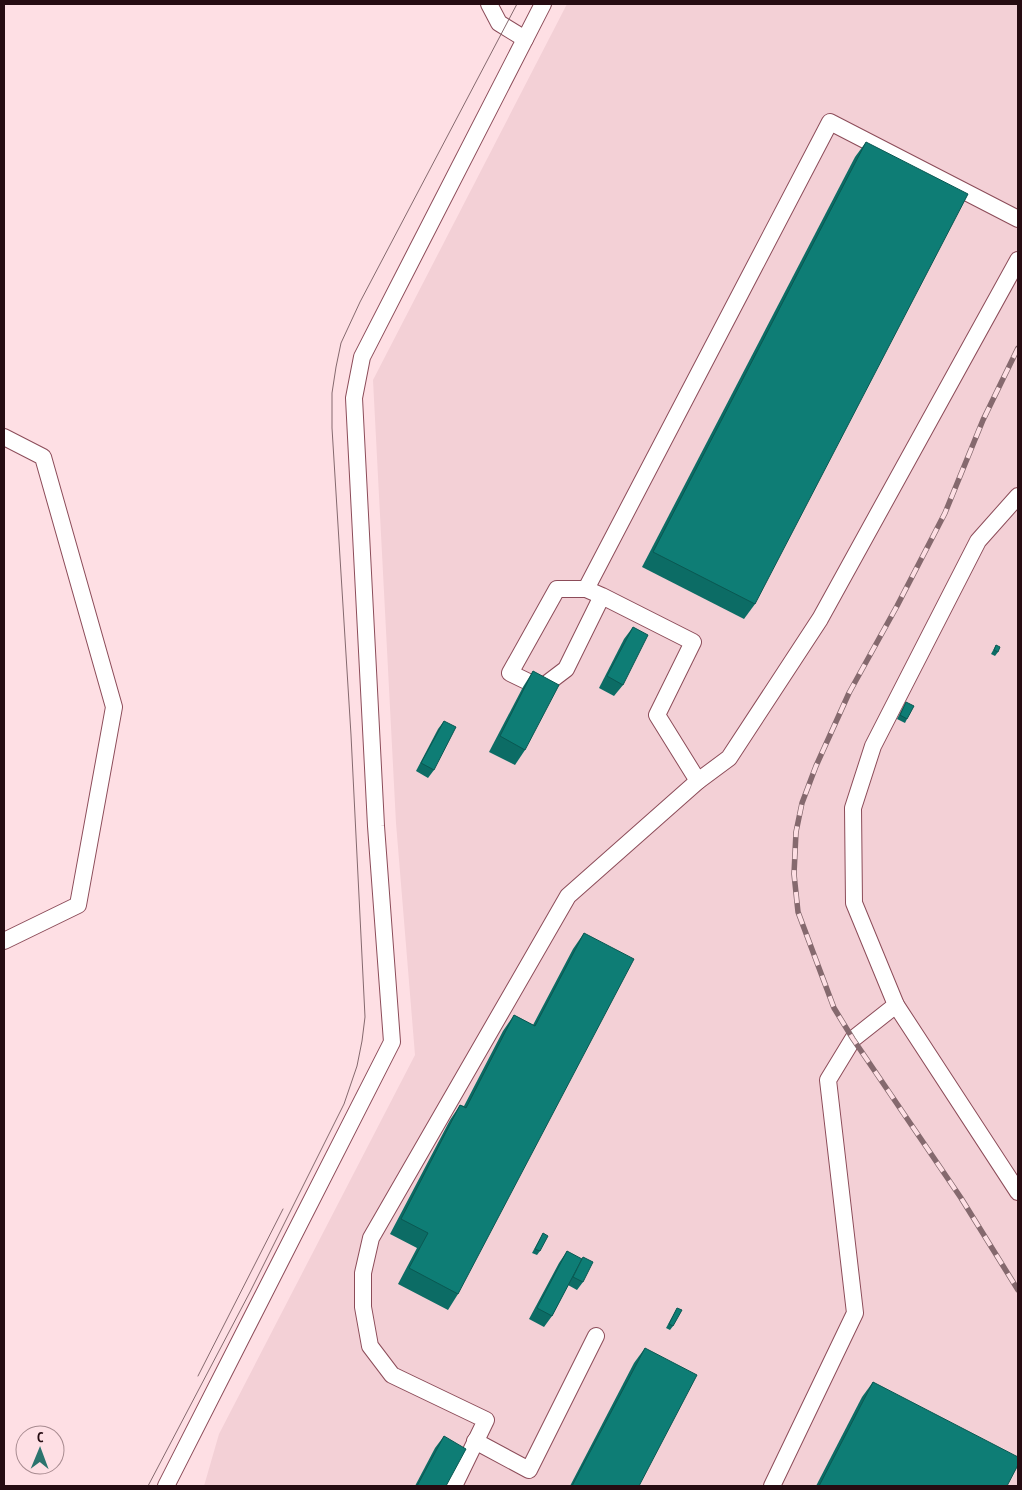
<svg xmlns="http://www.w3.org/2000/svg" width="1022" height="1490" font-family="'PT Sans Narrow',sans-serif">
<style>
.built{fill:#f3d0d6}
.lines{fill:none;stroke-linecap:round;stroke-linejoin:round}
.minor-casing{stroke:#8c4c59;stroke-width:18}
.minor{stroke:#fff;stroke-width:16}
.tram{stroke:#85696e;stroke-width:1}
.rail-casing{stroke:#85696e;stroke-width:5.5}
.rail{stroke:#fedfe4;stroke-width:4;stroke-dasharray:11;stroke-linecap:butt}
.wall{fill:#0c6c65}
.building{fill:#0e7d75;stroke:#0a5852}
</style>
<rect width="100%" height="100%" fill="#fedfe4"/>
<polygon class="built" points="567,4 1018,4 1018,1486 204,1486 219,1434 415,1055 396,823 373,380"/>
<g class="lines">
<g class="minor-casing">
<g id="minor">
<polyline points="489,4 499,23 525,39"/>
<polyline points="4,437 43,457 114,707 78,905 4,941"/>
<polyline points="1018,496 978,541 873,746 853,808 854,903 896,1005 1018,1192"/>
<polyline points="586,589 830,122 1018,219"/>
<polyline points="602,596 566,669 541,688 510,673 557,589 586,589 602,596 693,642 657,715 698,781"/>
<polyline points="475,1441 529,1470 596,1336"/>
<polyline points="166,1486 392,1042 376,826 354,398 362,357 543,4"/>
<polyline points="454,1486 486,1420 392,1375 370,1346 363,1307 363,1273 371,1238 568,896 698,781 729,758 820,619 1018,260"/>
<polyline points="772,1486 855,1313 828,1080 853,1039 896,1005"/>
</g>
</g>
<use href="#minor" class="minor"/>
<g class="tram">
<polyline points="198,1376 283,1209"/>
<polyline points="148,1486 250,1292 344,1104 357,1066 362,1041 365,1017 351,735 332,428 332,393 336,367 341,343 360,302 517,4"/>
</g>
<g class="rail-casing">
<polyline id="rail" points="1018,348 983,420 945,513 897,606 849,693 816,766 802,803 796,832 794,874 798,912 834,1008 853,1039 961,1198 1018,1290"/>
</g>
<use href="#rail" class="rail"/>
</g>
<g class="wall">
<polygon points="866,142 755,604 744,619 642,567 855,157"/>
<polygon points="633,627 623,685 614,696 599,688 624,639"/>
<polygon points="996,645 998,652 995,656 991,654"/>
<polygon points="533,671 525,750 515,765 489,752 523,687"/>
<polygon points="906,702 907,719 905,723 897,719"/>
<polygon points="444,721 434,770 428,778 416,771 438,729"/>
<polygon points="584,933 458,1294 448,1310 398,1284 417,1248 390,1234 450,1120 460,1105 464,1106 503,1031 514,1015 533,1025 573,949"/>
<polygon points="543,1233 540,1251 537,1255 532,1253"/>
<polygon points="567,1251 583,1282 577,1290 568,1285 552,1316 544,1327 529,1319 559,1263"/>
<polygon points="677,1308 673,1326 670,1330 666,1328"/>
<polygon points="645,1348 639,1486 570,1486 634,1363"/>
<polygon points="873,1382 1007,1486 816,1486 862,1397"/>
<polygon points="444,1436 446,1486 415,1486 435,1448"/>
</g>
<g class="building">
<polygon points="866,142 968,194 755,604 653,552"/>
<polygon points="633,627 648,635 623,685 607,676"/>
<polygon points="996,645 1000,647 998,652 994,650"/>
<polygon points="533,671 559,685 525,750 500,736"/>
<polygon points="906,702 914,706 907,719 900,715"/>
<polygon points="444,721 456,727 434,770 421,763"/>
<polygon points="584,933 634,959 458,1294 409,1268 428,1233 401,1219 460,1105 466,1108 514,1015 535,1026"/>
<polygon points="543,1233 548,1236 540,1251 535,1249"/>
<polygon points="567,1251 582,1259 552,1316 537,1308"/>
<polygon points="583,1257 593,1262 583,1282 573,1277"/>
<polygon points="677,1308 682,1310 673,1326 669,1324"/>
<polygon points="645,1348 697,1375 639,1486 572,1486"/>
<polygon points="873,1382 1018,1457 1018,1465 1007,1486 819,1486"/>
<polygon points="444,1436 466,1449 446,1486 417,1486"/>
</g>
<rect width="1022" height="1490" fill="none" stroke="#260c12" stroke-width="10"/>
<g transform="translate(40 1450) rotate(1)"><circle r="24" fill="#fedfe4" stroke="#a88b90"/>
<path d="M0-4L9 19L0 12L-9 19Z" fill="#2c746e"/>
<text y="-8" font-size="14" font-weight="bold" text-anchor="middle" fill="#260c12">С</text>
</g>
</svg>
